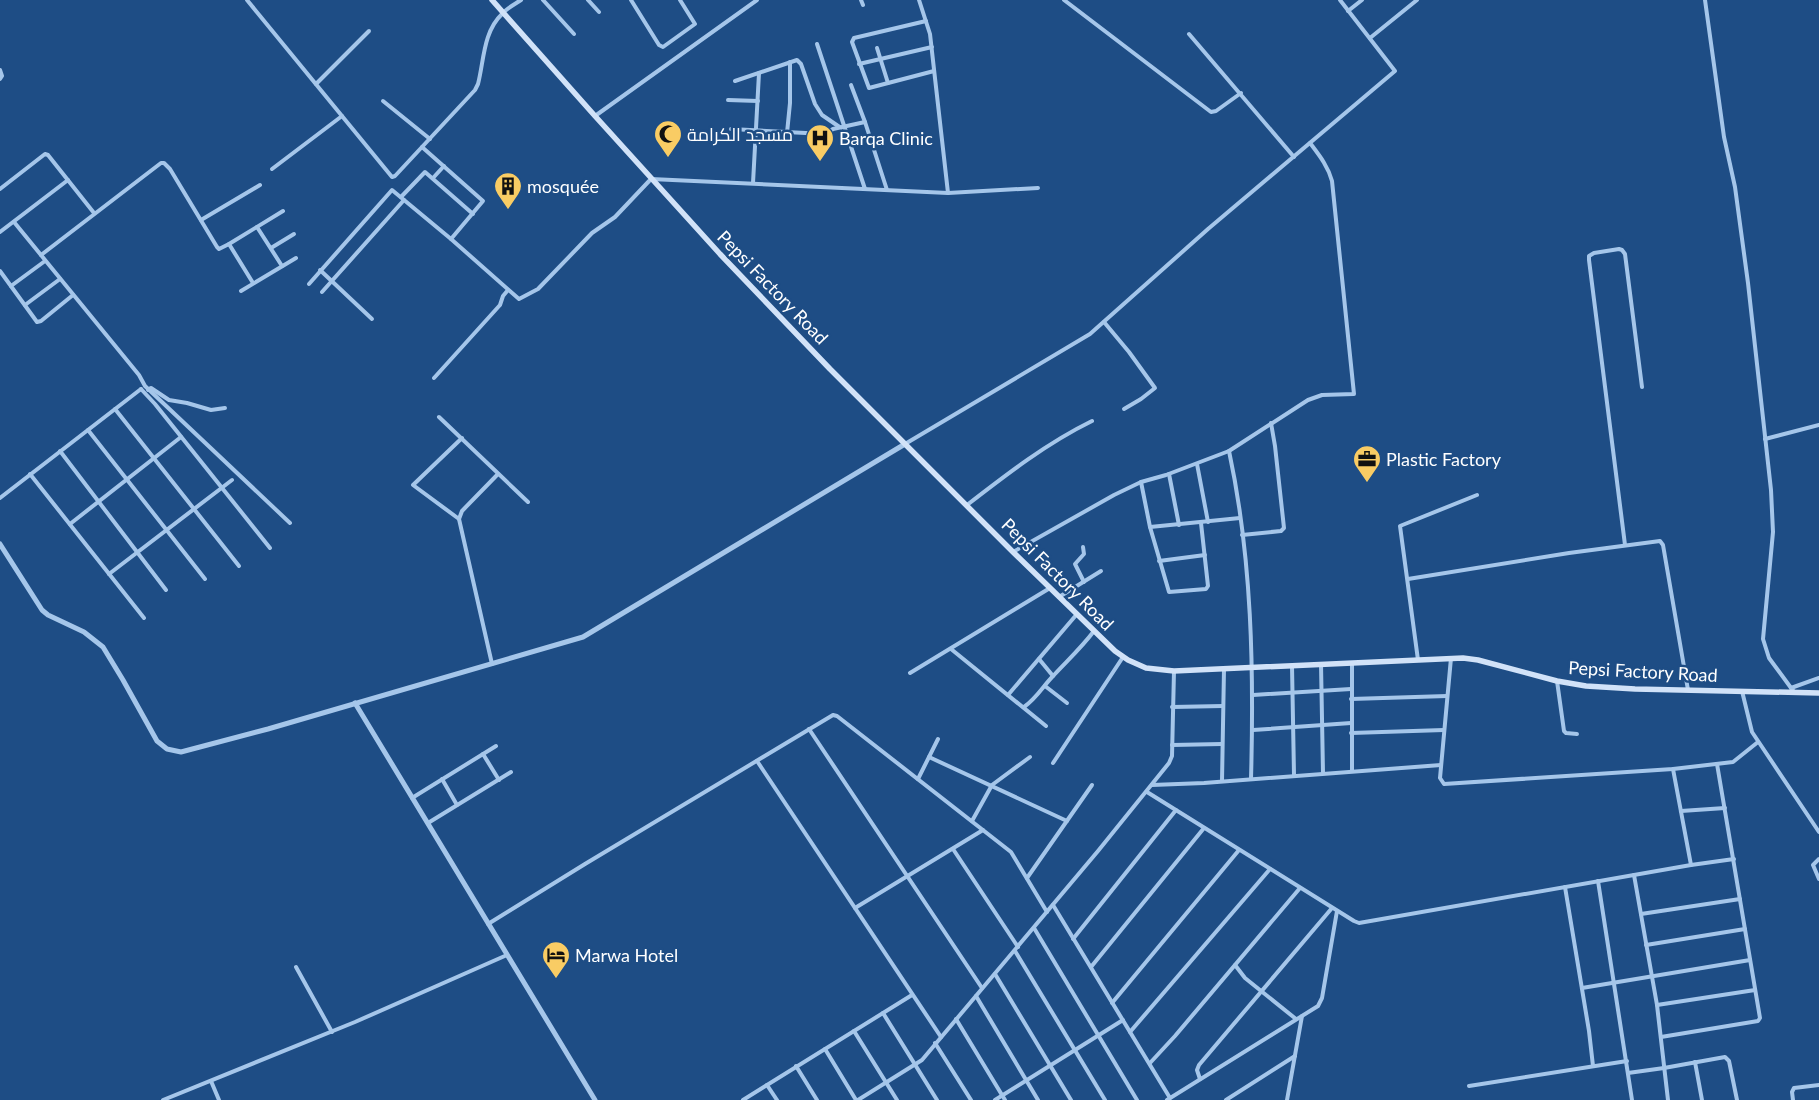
<svg xmlns="http://www.w3.org/2000/svg" width="1819" height="1100" font-family="Lato,Cairo,sans-serif">
<style>
.lines{fill:none;stroke-linecap:round;stroke-linejoin:round}
.minor{stroke:#a5c6ea;stroke-width:4}
.tertiary{stroke:#a5c6ea;stroke-width:5}
.secondary{stroke:#d1e2f8;stroke-width:5.5}
.labels{text-anchor:middle;dominant-baseline:central;stroke-width:5;stroke-linejoin:round;paint-order:stroke}
.poi-label{font-size:18px;fill:#fff;stroke:#1e4d85;text-anchor:start}
.street-label{font-size:18px;fill:#fff;stroke:#1e4d85}
</style>
<rect width="100%" height="100%" fill="#1e4d85"/>
<g class="lines">
<g class="minor">
<path d="M247,0l145,177 3,-1 80,-86 3,-6c6,-23 5,-52 24,-70 5,-6 13,-10 19,-14"/>
<polyline points="543,0 574,34"/>
<polyline points="588,0 599,12"/>
<polyline points="631,0 659,45 663,47 695,24 680,0"/>
<polyline points="861,0 863,5"/>
<polyline points="919,0 930,34 948,193"/>
<polyline points="1064,0 1211,112 1216,111 1241,93"/>
<polyline points="1705,0 1724,137 1735,187 1748,283 1771,490 1773,532 1763,639 1769,658 1794,692"/>
<polyline points="1348,11 1362,0"/>
<polyline points="926,21 854,38 852,42 869,88 934,71"/>
<polyline points="1189,34 1294,157"/>
<polyline points="1370,38 1417,0"/>
<polyline points="817,44 865,189"/>
<polyline points="877,48 888,83"/>
<polyline points="859,64 932,47"/>
<polyline points="0,70 2,76 0,79"/>
<polyline points="735,81 797,60 801,64 815,104 822,115 841,128"/>
<polyline points="316,84 369,31"/>
<polyline points="851,85 865,122 887,190"/>
<polyline points="728,100 758,101"/>
<polyline points="383,101 430,139"/>
<polyline points="595,116 757,0"/>
<polyline points="731,129 825,134 833,129 865,122"/>
<polyline points="787,133 790,103 790,62"/>
<polyline points="422,147 483,201 451,239"/>
<polyline points="272,169 342,116"/>
<polyline points="433,178 444,166"/>
<polyline points="753,183 759,73"/>
<polyline points="0,189 45,154 48,155 94,213"/>
<polyline points="401,197 425,172 473,214"/>
<polyline points="201,220 260,185"/>
<polyline points="14,222 139,375 145,386 290,523"/>
<polyline points="257,227 282,266"/>
<polyline points="0,232 68,180"/>
<polyline points="229,244 253,283"/>
<polyline points="271,248 294,234"/>
<polyline points="41,255 161,163 164,163 170,169 217,247 219,249 229,244 283,211"/>
<polyline points="320,270 372,319"/>
<polyline points="0,271 37,322 41,321 73,295"/>
<polyline points="309,284 392,190 451,239 519,299 538,289 592,233 615,217 651,179 948,193 1038,188"/>
<polyline points="11,286 45,261"/>
<polyline points="241,291 296,258"/>
<polyline points="322,292 404,200"/>
<polyline points="25,305 60,279"/>
<polyline points="1104,322 1129,352 1155,388 1141,399 1124,409"/>
<polyline points="434,378 500,305 503,296 508,290"/>
<polyline points="141,389 155,404 270,548"/>
<polyline points="148,390 151,388 169,400 187,403 211,410 225,408"/>
<polyline points="115,409 239,566"/>
<polyline points="439,417 528,502"/>
<polyline points="88,430 205,579"/>
<polyline points="1765,439 1819,425"/>
<polyline points="905,444 1090,334 1208,229 1395,71 1340,0"/>
<polyline points="60,451 166,590"/>
<path d="M1229,451c23,107 25,219 22,328"/>
<polyline points="1197,464 1208,522"/>
<polyline points="30,474 144,618"/>
<polyline points="1169,474 1179,525"/>
<polyline points="1141,482 1150,527 1169,592 1206,589 1208,586 1201,523"/>
<polyline points="0,498 141,389"/>
<path d="M967,505c40,-31 80,-62 125,-84"/>
<polyline points="459,519 413,485 462,438"/>
<polyline points="70,524 181,437"/>
<polyline points="1150,527 1240,518"/>
<polyline points="1242,535 1281,531 1284,528 1275,446 1271,423"/>
<polyline points="1625,545 1589,260 1589,256 1594,253 1619,249 1622,250 1625,254 1642,387"/>
<polyline points="1083,547 1084,554 1075,564 1084,582"/>
<path d="M1013,552l101,-57 27,-13 25,-7 63,-24 79,-51 14,-5 32,-1 -22,-213c-4,-15 -13,-26 -22,-38"/>
<polyline points="1159,561 1205,555"/>
<polyline points="109,574 232,480"/>
<polyline points="1408,579 1569,553 1660,541 1663,545 1688,690"/>
<polyline points="1059,597 1101,571"/>
<polyline points="951,649 1046,726"/>
<polyline points="1451,658 1440,778 1444,784 1673,769 1733,762 1758,742"/>
<polyline points="1039,659 1053,676"/>
<polyline points="1418,660 1400,526 1477,495"/>
<polyline points="492,664 459,519 462,511 498,474"/>
<polyline points="1321,664 1323,773"/>
<polyline points="1292,666 1294,775"/>
<polyline points="910,673 1050,588"/>
<polyline points="1557,681 1564,731 1566,733 1577,734"/>
<polyline points="1045,686 1067,703"/>
<polyline points="1791,688 1819,678"/>
<polyline points="1742,691 1752,732 1819,832"/>
<polyline points="1008,695 1077,614"/>
<polyline points="1253,695 1351,689"/>
<polyline points="1351,699 1447,696"/>
<path d="M1024,707c13,-9 19,-21 30,-32 14,-15 28,-28 40,-44"/>
<polyline points="1172,707 1223,706"/>
<polyline points="809,729 982,988"/>
<polyline points="1253,730 1351,723"/>
<polyline points="1351,733 1444,730"/>
<polyline points="1172,745 1222,744"/>
<polyline points="483,754 499,780"/>
<polyline points="929,757 1067,821"/>
<polyline points="757,761 941,1037"/>
<polyline points="1053,763 1123,657"/>
<polyline points="1673,769 1691,865"/>
<polyline points="1352,771 1352,663"/>
<polyline points="442,779 457,805"/>
<polyline points="918,779 938,739"/>
<polyline points="1222,781 1224,669"/>
<polyline points="1152,785 1204,783 1441,765"/>
<polyline points="1147,792 1354,921 1359,923 1691,865 1734,859"/>
<polyline points="412,798 496,746"/>
<polyline points="1681,811 1725,808"/>
<polyline points="972,821 992,785 1030,757"/>
<polyline points="428,823 511,772"/>
<polyline points="953,849 1018,947"/>
<polyline points="1819,859 1813,865 1819,879"/>
<polyline points="1634,875 1657,1005 1668,1100"/>
<polyline points="1027,878 1092,785"/>
<polyline points="1598,881 1632,1100"/>
<polyline points="1565,887 1589,1031 1593,1066"/>
<polyline points="1053,905 1170,1098"/>
<polyline points="855,908 983,830"/>
<polyline points="1641,914 1740,899"/>
<polyline points="488,924 585,864 833,715 837,716 1011,852 1047,912"/>
<polyline points="1034,928 1137,1100"/>
<polyline points="1073,939 1176,810"/>
<polyline points="1646,945 1745,929"/>
<polyline points="1015,951 1105,1100"/>
<polyline points="1235,965 1245,978 1296,1019"/>
<polyline points="296,967 332,1032"/>
<polyline points="1091,967 1204,828"/>
<polyline points="995,974 1071,1100"/>
<polyline points="1582,988 1750,960"/>
<polyline points="976,996 1038,1100"/>
<polyline points="1112,1003 1239,850"/>
<polyline points="1657,1005 1755,990"/>
<polyline points="883,1013 937,1100"/>
<polyline points="956,1019 1005,1100"/>
<polyline points="854,1031 897,1100"/>
<polyline points="1130,1032 1270,869"/>
<polyline points="1661,1037 1758,1021 1760,1018 1717,764"/>
<polyline points="935,1043 971,1100"/>
<polyline points="825,1049 856,1100"/>
<polyline points="1695,1062 1702,1100"/>
<polyline points="1150,1063 1175,1036 1300,888"/>
<polyline points="796,1066 817,1100"/>
<polyline points="1628,1073 1664,1068 1725,1057 1729,1061 1737,1100"/>
<polyline points="1200,1079 1197,1070 1199,1065 1332,908"/>
<polyline points="211,1081 219,1100"/>
<polyline points="767,1085 777,1100"/>
<polyline points="1469,1086 1627,1061"/>
<polyline points="163,1100 355,1022 507,955"/>
<polyline points="743,1100 912,995"/>
<polyline points="858,1100 922,1060 1098,851 1169,763 1172,756 1174,671"/>
<polyline points="995,1100 1123,1020"/>
<polyline points="1167,1100 1318,1006 1322,998 1337,911"/>
<polyline points="1226,1100 1295,1056"/>
<polyline points="1287,1100 1302,1016"/>
<polyline points="1793,1100 1792,1092 1794,1088 1819,1085"/>
</g>
<g class="tertiary">
<polyline points="0,544 42,610 48,615 84,632 103,647 123,680 157,741 167,749 181,752 268,729 583,637 905,444"/>
<polyline points="355,703 595,1100"/>
</g>
<polyline class="secondary" points="492,0 595,116 720,254 830,369 1013,552 1115,651 1128,660 1146,668 1174,671 1463,658 1478,660 1557,681 1586,686 1635,689 1819,693"/>
</g>
<defs>
<g id="mosque-pin" transform="scale(1.4375)"><path d="M0 17L-7.5 6A9.5 9.5 0 1 1 7.5 6Z" fill="#f9cc64" stroke="#1e4d85"/><path d="M3.5-4.9A6 6 0 1 0 3.5 4.9A5 5 0 1 1 3.5-4.9Z" fill="#111"/></g>
<g id="hospital-pin" transform="scale(1.4375)"><path d="M0 17L-7.5 6A9.5 9.5 0 1 1 7.5 6Z" fill="#f9cc64" stroke="#1e4d85"/><path d="M-5-5h3v3.5h4V-5h3V5h-3V1.5h-4V5h-3Z" fill="#111"/></g>
<g id="building-pin" transform="scale(1.4375)"><path d="M0 17L-7.5 6A9.5 9.5 0 1 1 7.5 6Z" fill="#f9cc64" stroke="#1e4d85"/><path d="M-4-6H4V6H1V3H-1V6H-4ZM-2.5-4.3h1.7v1.8h-1.7ZM.8-4.3h1.7v1.8H.8ZM-2.5-1h1.7V.8h-1.7ZM.8-1h1.7V.8H.8Z" fill="#111"/></g>
<g id="office-pin" transform="scale(1.4375)"><path d="M0 17L-7.5 6A9.5 9.5 0 1 1 7.5 6Z" fill="#f9cc64" stroke="#1e4d85"/><path d="M-6-3h4V-5.5h4V-3h4V5H-6ZM-1-4.5V-3h2v-1.5ZM-6 0V1H6V0Z" fill="#111"/></g>
<g id="hotel-pin" transform="scale(1.4375)"><path d="M0 17L-7.5 6A9.5 9.5 0 1 1 7.5 6Z" fill="#f9cc64" stroke="#1e4d85"/><path d="M-6-4.5h1.5V1H6V5H4.5V3h-9V5H-6ZM-4 0a1.8 1.8 0 1 1 3.6 0ZM.5 0V-2.5h3Q6-2.5 6 0Z" fill="#111"/></g>
</defs>
<g fill-rule="evenodd">
<use href="#mosque-pin" x="668" y="134"/>
<use href="#hospital-pin" x="820" y="138"/>
<use href="#building-pin" x="508" y="186"/>
<use href="#office-pin" x="1367" y="459"/>
<use href="#hotel-pin" x="556" y="955"/>
</g>
<g class="labels">
<g class="poi-label">
<text x="687" y="134">مسجد الكرامة</text>
<text x="839" y="138">Barqa Clinic</text>
<text x="527" y="186">mosquée</text>
<text x="1386" y="459">Plastic Factory</text>
<text x="575" y="955">Marwa Hotel</text>
</g>
<g class="street-label">
<text transform="translate(773 287) rotate(46)">Pepsi Factory Road</text>
<text transform="translate(1058 574) rotate(45)">Pepsi Factory Road</text>
<text transform="translate(1643 671) rotate(3)">Pepsi Factory Road</text>
</g>
</g>
</svg>
